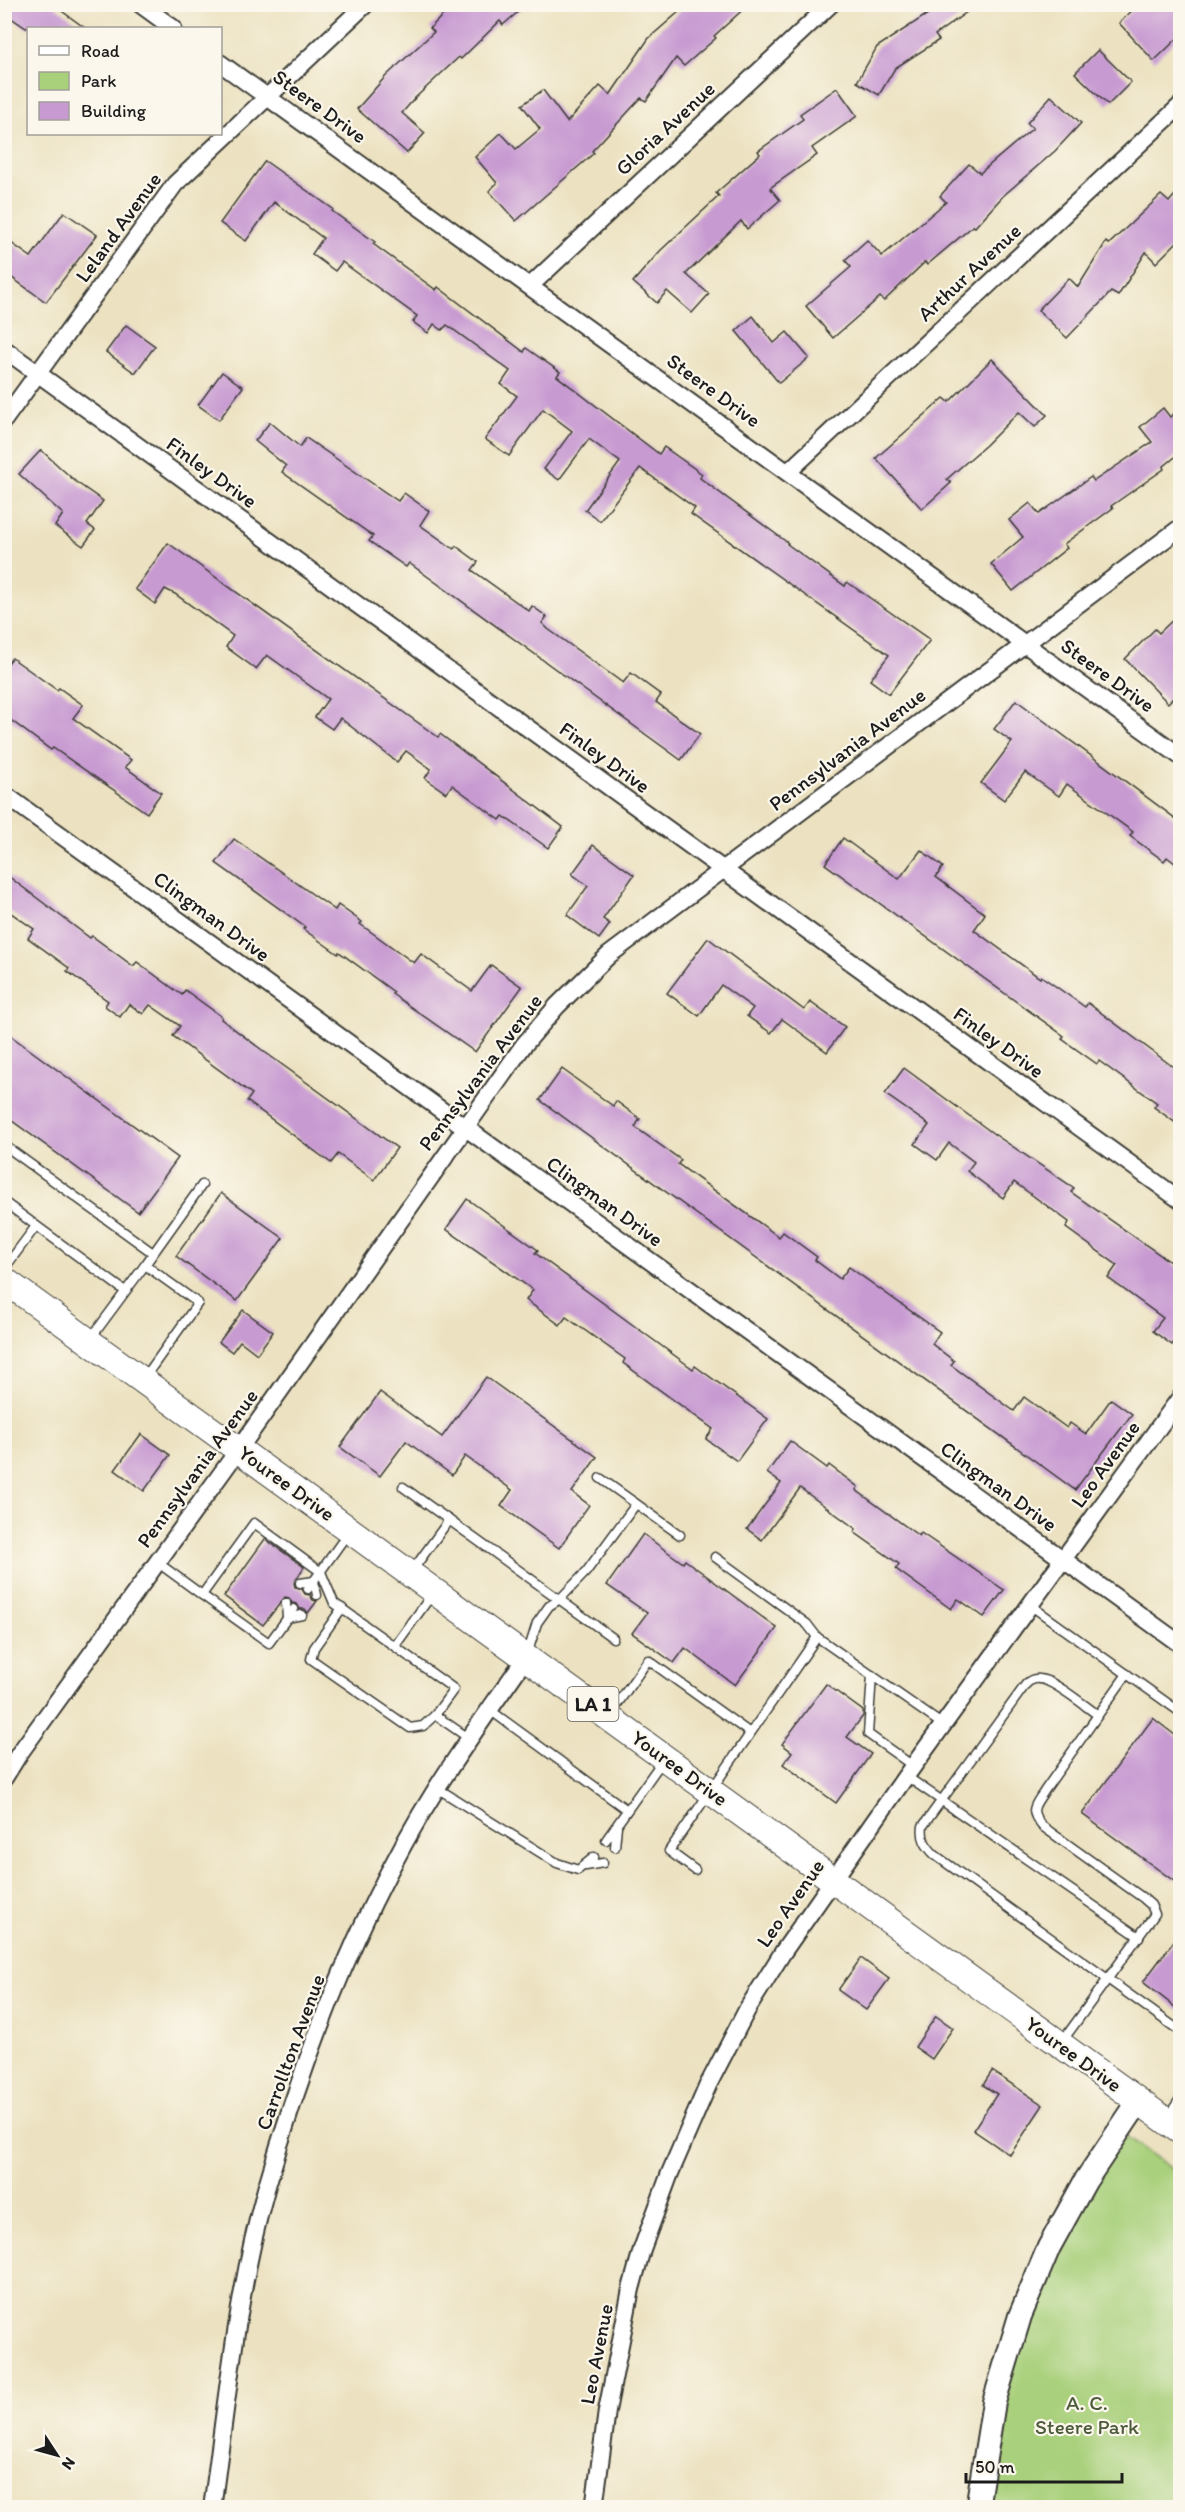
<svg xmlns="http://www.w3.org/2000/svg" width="1185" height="2512" font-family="Itim,sans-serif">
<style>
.green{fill:#a9d07b;stroke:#62764c;stroke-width:1.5}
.building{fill:#c79ad1}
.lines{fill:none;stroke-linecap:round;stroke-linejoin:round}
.lane-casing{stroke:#3b3a35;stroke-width:11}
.street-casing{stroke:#3b3a35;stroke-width:20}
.secondary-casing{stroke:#3b3a35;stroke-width:26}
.primary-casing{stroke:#3b3a35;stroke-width:28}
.lane{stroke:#fff;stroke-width:8}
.street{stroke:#fff;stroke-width:16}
.secondary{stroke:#fff;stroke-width:22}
.primary{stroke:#fff;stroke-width:26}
.labels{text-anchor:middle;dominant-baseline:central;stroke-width:4.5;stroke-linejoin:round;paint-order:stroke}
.shield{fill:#fbf7ec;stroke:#5f5e5a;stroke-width:1.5}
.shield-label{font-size:20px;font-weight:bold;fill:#1c1c1c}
.street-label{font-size:21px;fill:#1c1c1c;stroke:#fbf7ec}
.park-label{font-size:21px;fill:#4d5b3d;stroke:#fbf7ec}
</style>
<rect width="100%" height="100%" fill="#fbf7ec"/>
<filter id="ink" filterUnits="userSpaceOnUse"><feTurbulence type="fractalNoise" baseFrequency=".0167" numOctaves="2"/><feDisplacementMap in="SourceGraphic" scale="12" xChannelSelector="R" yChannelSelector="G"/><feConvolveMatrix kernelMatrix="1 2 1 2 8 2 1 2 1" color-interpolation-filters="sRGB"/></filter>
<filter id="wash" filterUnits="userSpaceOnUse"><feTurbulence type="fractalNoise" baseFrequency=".008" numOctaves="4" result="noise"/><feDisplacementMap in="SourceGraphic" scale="24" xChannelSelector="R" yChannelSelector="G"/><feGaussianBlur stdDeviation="1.35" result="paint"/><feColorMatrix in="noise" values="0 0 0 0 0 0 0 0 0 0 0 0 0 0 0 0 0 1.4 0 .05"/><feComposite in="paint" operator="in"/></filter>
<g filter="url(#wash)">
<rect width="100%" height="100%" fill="#ece2c1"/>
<polygon class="green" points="1119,2131 1180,2175 1180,2507 978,2508 1020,2316"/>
<g id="blocks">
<g class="building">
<polygon points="4,4 52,4 85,28 26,28 4,13"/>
<polygon points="454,4 527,4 503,25 500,21 461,59 459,57 415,98 402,113 425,133 407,153 357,109 386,76 434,32 430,28"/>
<polygon points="688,4 749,4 714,36 716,38 684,66 676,58 646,101 641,98 592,151 594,153 516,221 489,191 497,183 475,157 501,133 516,149 540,129 522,105 543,90 567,122 600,86 610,95 649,38"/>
<polygon points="943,4 978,4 935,35 939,40 895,68 879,95 857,82 877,47"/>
<polygon points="1139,4 1180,4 1180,36 1154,61 1119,23"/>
<polygon points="1098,50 1131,82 1108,105 1075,73"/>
<polygon points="837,88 857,116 812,148 817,155 770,188 780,200 747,229 741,221 686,274 709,294 692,313 667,291 657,303 633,282 660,251 719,196 716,193 760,154 758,151 803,119 800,114"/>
<polygon points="1051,96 1081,123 1055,151 1003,196 975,227 973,226 927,265 925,262 884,301 880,297 833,338 806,306 851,267 845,260 867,240 882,256 946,202 940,196 969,164 980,173 1033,128 1027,123"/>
<polygon points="265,161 333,209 332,211 375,242 373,244 436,290 438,287 524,352 526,348 560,372 557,376 659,454 664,447 702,474 700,478 788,543 787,544 845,586 847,582 930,640 889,694 870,680 889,655 691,514 695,508 640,468 600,521 585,510 620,462 589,439 559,480 544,469 572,431 543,409 509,456 485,439 517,396 501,384 510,371 447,325 442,330 434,324 428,333 413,322 417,316 342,262 335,271 312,254 323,238 274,202 246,241 220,223"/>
<polygon points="1180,189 1180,239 1156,263 1146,252 1118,296 1111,292 1067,338 1038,310 1069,278 1078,287 1106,242 1109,244 1161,195 1169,202"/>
<polygon points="64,212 97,235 46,302 4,272 4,238 31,257"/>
<polygon points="753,316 774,343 787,332 809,358 779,383 736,331"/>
<polygon points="126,325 155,346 135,373 106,352"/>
<polygon points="992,359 1047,415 1035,427 1019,412 986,445 947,479 951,483 922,509 876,458 944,398 949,402"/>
<polygon points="222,372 243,387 219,420 198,405"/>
<polygon points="1163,408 1170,417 1180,409 1180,453 1163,467 1164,469 1111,506 1113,508 1064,544 1067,548 1013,591 991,564 1023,537 1009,520 1030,503 1039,514 1091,477 1094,481 1152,442 1140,427"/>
<polygon points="270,422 300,447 306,438 398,501 404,493 429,511 420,525 454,549 456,546 478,562 472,570 529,611 532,606 547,617 542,623 548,629 623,683 631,673 661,695 656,702 700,734 681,760 409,563 406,567 369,541 373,536 282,472 286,466 255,441"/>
<polygon points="41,450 76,482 103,501 87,524 95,530 83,546 55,526 63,514 19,474"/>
<polygon points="168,543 438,737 440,734 563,827 548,848 503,816 500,820 452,785 446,793 425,778 431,769 406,751 397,762 340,718 332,729 315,717 328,699 267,655 256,669 226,647 233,636 175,594 165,589 155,604 135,589"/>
<polygon points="1180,613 1180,691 1168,703 1125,659 1155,629 1159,633"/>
<polygon points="12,658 57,690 59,688 83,705 73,718 131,760 125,767 161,793 147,813 53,748 51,750 4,715 4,668"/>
<polygon points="1016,700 1180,822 1180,867 1167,857 1164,861 1130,836 1133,832 1067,784 1059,796 1025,772 1004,800 981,783 1012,742 994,729"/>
<polygon points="843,838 899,879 921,850 943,867 936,877 985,914 974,930 1040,978 1041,976 1085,1007 1088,1003 1180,1072 1180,1126 1154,1107 1157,1103 1099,1061 1097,1064 1062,1039 1064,1036 825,864"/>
<polygon points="234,839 335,910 338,905 362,922 360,924 414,963 421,954 472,991 491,965 522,987 475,1052 392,994 394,992 339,952 338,954 303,929 305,927 216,863"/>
<polygon points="593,845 634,875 603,919 610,924 599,939 567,915 588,886 572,874"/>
<polygon points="4,873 90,938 92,936 133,966 137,962 182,995 185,990 222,1017 221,1019 266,1053 397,1148 374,1180 338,1154 331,1163 247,1101 252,1094 173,1036 180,1026 150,1005 143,1014 129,1004 120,1017 105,1006 108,1001 67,971 69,968 28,938 34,929 4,908"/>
<polygon points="708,938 804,1010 810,1002 845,1027 827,1052 782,1019 771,1033 747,1016 753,1008 721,985 699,1016 667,993"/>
<polygon points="4,1031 178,1158 138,1212 4,1115"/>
<polygon points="904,1068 994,1134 1074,1188 1071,1192 1180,1269 1180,1333 1172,1345 1153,1331 1163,1318 1108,1278 1117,1265 1066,1228 1069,1222 1014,1182 1003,1198 967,1171 974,1162 949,1143 937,1160 915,1144 929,1125 885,1094"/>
<polygon points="562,1069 613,1106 616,1101 640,1119 635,1127 681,1160 678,1164 779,1237 783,1232 817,1257 815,1260 840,1279 849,1267 940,1332 932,1344 954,1361 951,1365 1014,1411 1024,1397 1067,1428 1070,1423 1086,1434 1111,1399 1132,1414 1075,1490 540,1100"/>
<polygon points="221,1193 283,1238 237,1301 176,1256"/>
<polygon points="467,1199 538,1250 535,1253 633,1325 693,1369 695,1366 768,1419 737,1461 706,1439 713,1429 623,1363 625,1359 566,1317 560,1325 526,1300 533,1290 446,1229"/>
<polygon points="243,1310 273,1332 257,1354 240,1341 232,1352 219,1342"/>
<polygon points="486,1377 597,1457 572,1492 589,1505 559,1548 501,1506 512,1490 465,1456 452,1475 406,1441 380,1476 340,1447 380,1392 442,1437"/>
<polygon points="141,1434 170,1455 144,1491 115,1470"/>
<polygon points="790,1441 827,1468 829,1465 858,1487 856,1490 919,1536 921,1533 1004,1590 984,1617 958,1599 951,1609 896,1569 899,1564 854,1532 856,1529 800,1488 762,1540 747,1529 781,1483 767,1473"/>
<polygon points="643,1534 683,1563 685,1560 777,1628 735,1685 685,1648 674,1663 632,1633 647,1613 607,1585"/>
<polygon points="265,1539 304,1567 294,1583 295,1587 302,1589 305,1594 310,1595 313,1600 317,1601 308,1613 305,1609 300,1609 297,1604 292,1603 289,1598 285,1597 263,1625 224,1596"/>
<polygon points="826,1684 863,1711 863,1716 847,1737 871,1754 836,1803 783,1764 792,1752 782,1744"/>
<polygon points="1153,1718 1180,1739 1180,1872 1174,1881 1082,1814"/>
<polygon points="1180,1933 1180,2011 1143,1982"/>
<polygon points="861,1958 889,1979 866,2010 838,1990"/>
<polygon points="936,2016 953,2028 932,2059 915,2047"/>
<polygon points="992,2071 1043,2105 1010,2155 973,2130 997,2094 983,2085"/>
</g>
</g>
</g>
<g filter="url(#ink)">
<use href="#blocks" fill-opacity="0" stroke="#3b3a35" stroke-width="1.5"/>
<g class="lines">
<g class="lane-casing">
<g id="lane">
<polyline points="4,1145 153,1253"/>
<polyline points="4,1202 125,1291"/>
<polyline points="145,1265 202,1185"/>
<polyline points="4,1269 36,1226"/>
<polyline points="91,1338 145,1265 198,1303 145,1377"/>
<polyline points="600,1478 680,1535"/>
<polyline points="403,1487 613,1638"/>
<polyline points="715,1557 807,1624 817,1637"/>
<polyline points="157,1562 202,1595"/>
<polyline points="412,1571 449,1520"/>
<polyline points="300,1583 314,1581 317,1595"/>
<polyline points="308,1589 348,1533"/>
<polyline points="286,1603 287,1618 302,1615"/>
<polyline points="1030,1605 1180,1712"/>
<polyline points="342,1608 314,1648 311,1659 410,1728 423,1726 435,1715"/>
<polyline points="294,1609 269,1643 202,1595 254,1523 321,1572 334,1603 454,1689 435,1715 470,1739"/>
<polyline points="395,1646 433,1593"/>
<polyline points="527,1655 537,1623 549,1606 560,1599 586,1572 636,1504"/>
<polyline points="872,1675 868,1734 913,1766"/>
<polyline points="490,1710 627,1810"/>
<path d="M1098,1715c-13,-9 -44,-35 -58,-36 -6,-1 -10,1 -14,5l-103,142c-2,13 3,20 12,29l245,176"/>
<polyline points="609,1716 648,1660 750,1733"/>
<polyline points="906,1776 1139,1937"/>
<polyline points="437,1788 557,1863 578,1870 594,1857"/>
<polyline points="606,1840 663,1760"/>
<polyline points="615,1847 617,1826"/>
<polyline points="586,1866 603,1863"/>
<polyline points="695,1870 669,1851 817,1637 943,1725"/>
<path d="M1061,2043l94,-129 -4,-9 -8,-7 -101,-72c-14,-17 -7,-20 3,-36l82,-116"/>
<polyline points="1167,2118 1180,2099"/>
</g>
</g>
<g class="street-casing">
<g id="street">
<polyline points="140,4 173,28"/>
<polyline points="220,63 1180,756"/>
<polyline points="530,286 831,4"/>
<polyline points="4,349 1180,1200"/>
<polyline points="4,420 175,184 366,4"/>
<polyline points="789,471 1180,106"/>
<polyline points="4,794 1180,1644"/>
<polyline points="4,1778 19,1754 239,1449 523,1046 557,1006 609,955 1180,528"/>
<path d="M212,2508c15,-107 25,-216 54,-319 40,-139 95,-281 172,-403 28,-44 59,-87 89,-130"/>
<polyline points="594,2508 607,2411 631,2289 642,2249 670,2173 708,2085 748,2008 783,1952 906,1776 1180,1398"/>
</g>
</g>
<g class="secondary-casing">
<polyline id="secondary" points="977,2508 994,2402 1020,2316 1049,2247 1086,2180 1139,2101"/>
</g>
<g class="primary-casing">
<polyline id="primary" points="4,1280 1180,2131"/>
</g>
<use href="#lane" class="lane"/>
<use href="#street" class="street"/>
<use href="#secondary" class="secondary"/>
<use href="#primary" class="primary"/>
</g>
</g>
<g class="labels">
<rect class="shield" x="567.5" y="1687" width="51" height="34" rx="4.5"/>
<g class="shield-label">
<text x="593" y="1704">LA 1</text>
</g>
<g class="street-label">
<text transform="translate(320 106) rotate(36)">Steere Drive</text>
<text transform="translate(665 128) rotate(-43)">Gloria Avenue</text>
<text transform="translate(118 227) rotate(-54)">Leland Avenue</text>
<text transform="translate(969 272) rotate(-43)">Arthur Avenue</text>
<text transform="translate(714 390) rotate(36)">Steere Drive</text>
<text transform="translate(212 472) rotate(36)">Finley Drive</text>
<text transform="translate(1108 675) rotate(36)">Steere Drive</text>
<text transform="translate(847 749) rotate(-37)">Pennsylvania Avenue</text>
<text transform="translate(605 757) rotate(36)">Finley Drive</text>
<text transform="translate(212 916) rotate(36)">Clingman Drive</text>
<text transform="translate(999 1042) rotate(36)">Finley Drive</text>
<text transform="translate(480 1072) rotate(-53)">Pennsylvania Avenue</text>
<text transform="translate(605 1201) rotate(36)">Clingman Drive</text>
<text transform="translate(1105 1464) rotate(-54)">Leo Avenue</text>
<text transform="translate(197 1468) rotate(-54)">Pennsylvania Avenue</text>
<text transform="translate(287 1483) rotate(36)">Youree Drive</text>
<text transform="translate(999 1486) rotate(36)">Clingman Drive</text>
<text transform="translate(680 1768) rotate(36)">Youree Drive</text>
<text transform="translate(790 1903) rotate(-55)">Leo Avenue</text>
<text transform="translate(290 2052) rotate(-70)">Carrollton Avenue</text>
<text transform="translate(1074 2054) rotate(36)">Youree Drive</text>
<text transform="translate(596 2354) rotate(-79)">Leo Avenue</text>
</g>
<g class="park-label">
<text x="1087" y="2402">A. C.<tspan x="1087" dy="24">Steere Park</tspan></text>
</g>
</g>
<rect width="1185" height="2512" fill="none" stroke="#fbf7ec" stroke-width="24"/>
<rect x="27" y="27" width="195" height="108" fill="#fbf7ec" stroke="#a29f99" stroke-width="1.5"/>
<rect x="39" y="46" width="30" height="9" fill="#ffffff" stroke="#a29f99" stroke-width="1.5"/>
<text x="81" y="57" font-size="18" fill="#1c1c1c">Road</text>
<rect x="39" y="72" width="30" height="18" fill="#a9d07b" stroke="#a29f99" stroke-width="1.5"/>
<text x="81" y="87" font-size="18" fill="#1c1c1c">Park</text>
<rect x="39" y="102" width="30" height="18" fill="#c79ad1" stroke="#a29f99" stroke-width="1.5"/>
<text x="81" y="117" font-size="18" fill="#1c1c1c">Building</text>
<g transform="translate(57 2455) rotate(126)" stroke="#fbf7ec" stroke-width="4.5" paint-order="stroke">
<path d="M0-4.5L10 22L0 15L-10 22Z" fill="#1c1c1c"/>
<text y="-9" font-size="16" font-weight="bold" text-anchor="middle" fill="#1c1c1c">N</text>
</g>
<path d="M966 2473v9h156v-9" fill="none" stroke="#1c1c1c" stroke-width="3"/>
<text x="975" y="2473" font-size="18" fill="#1c1c1c" stroke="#fbf7ec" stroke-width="4.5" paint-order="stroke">50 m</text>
</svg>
